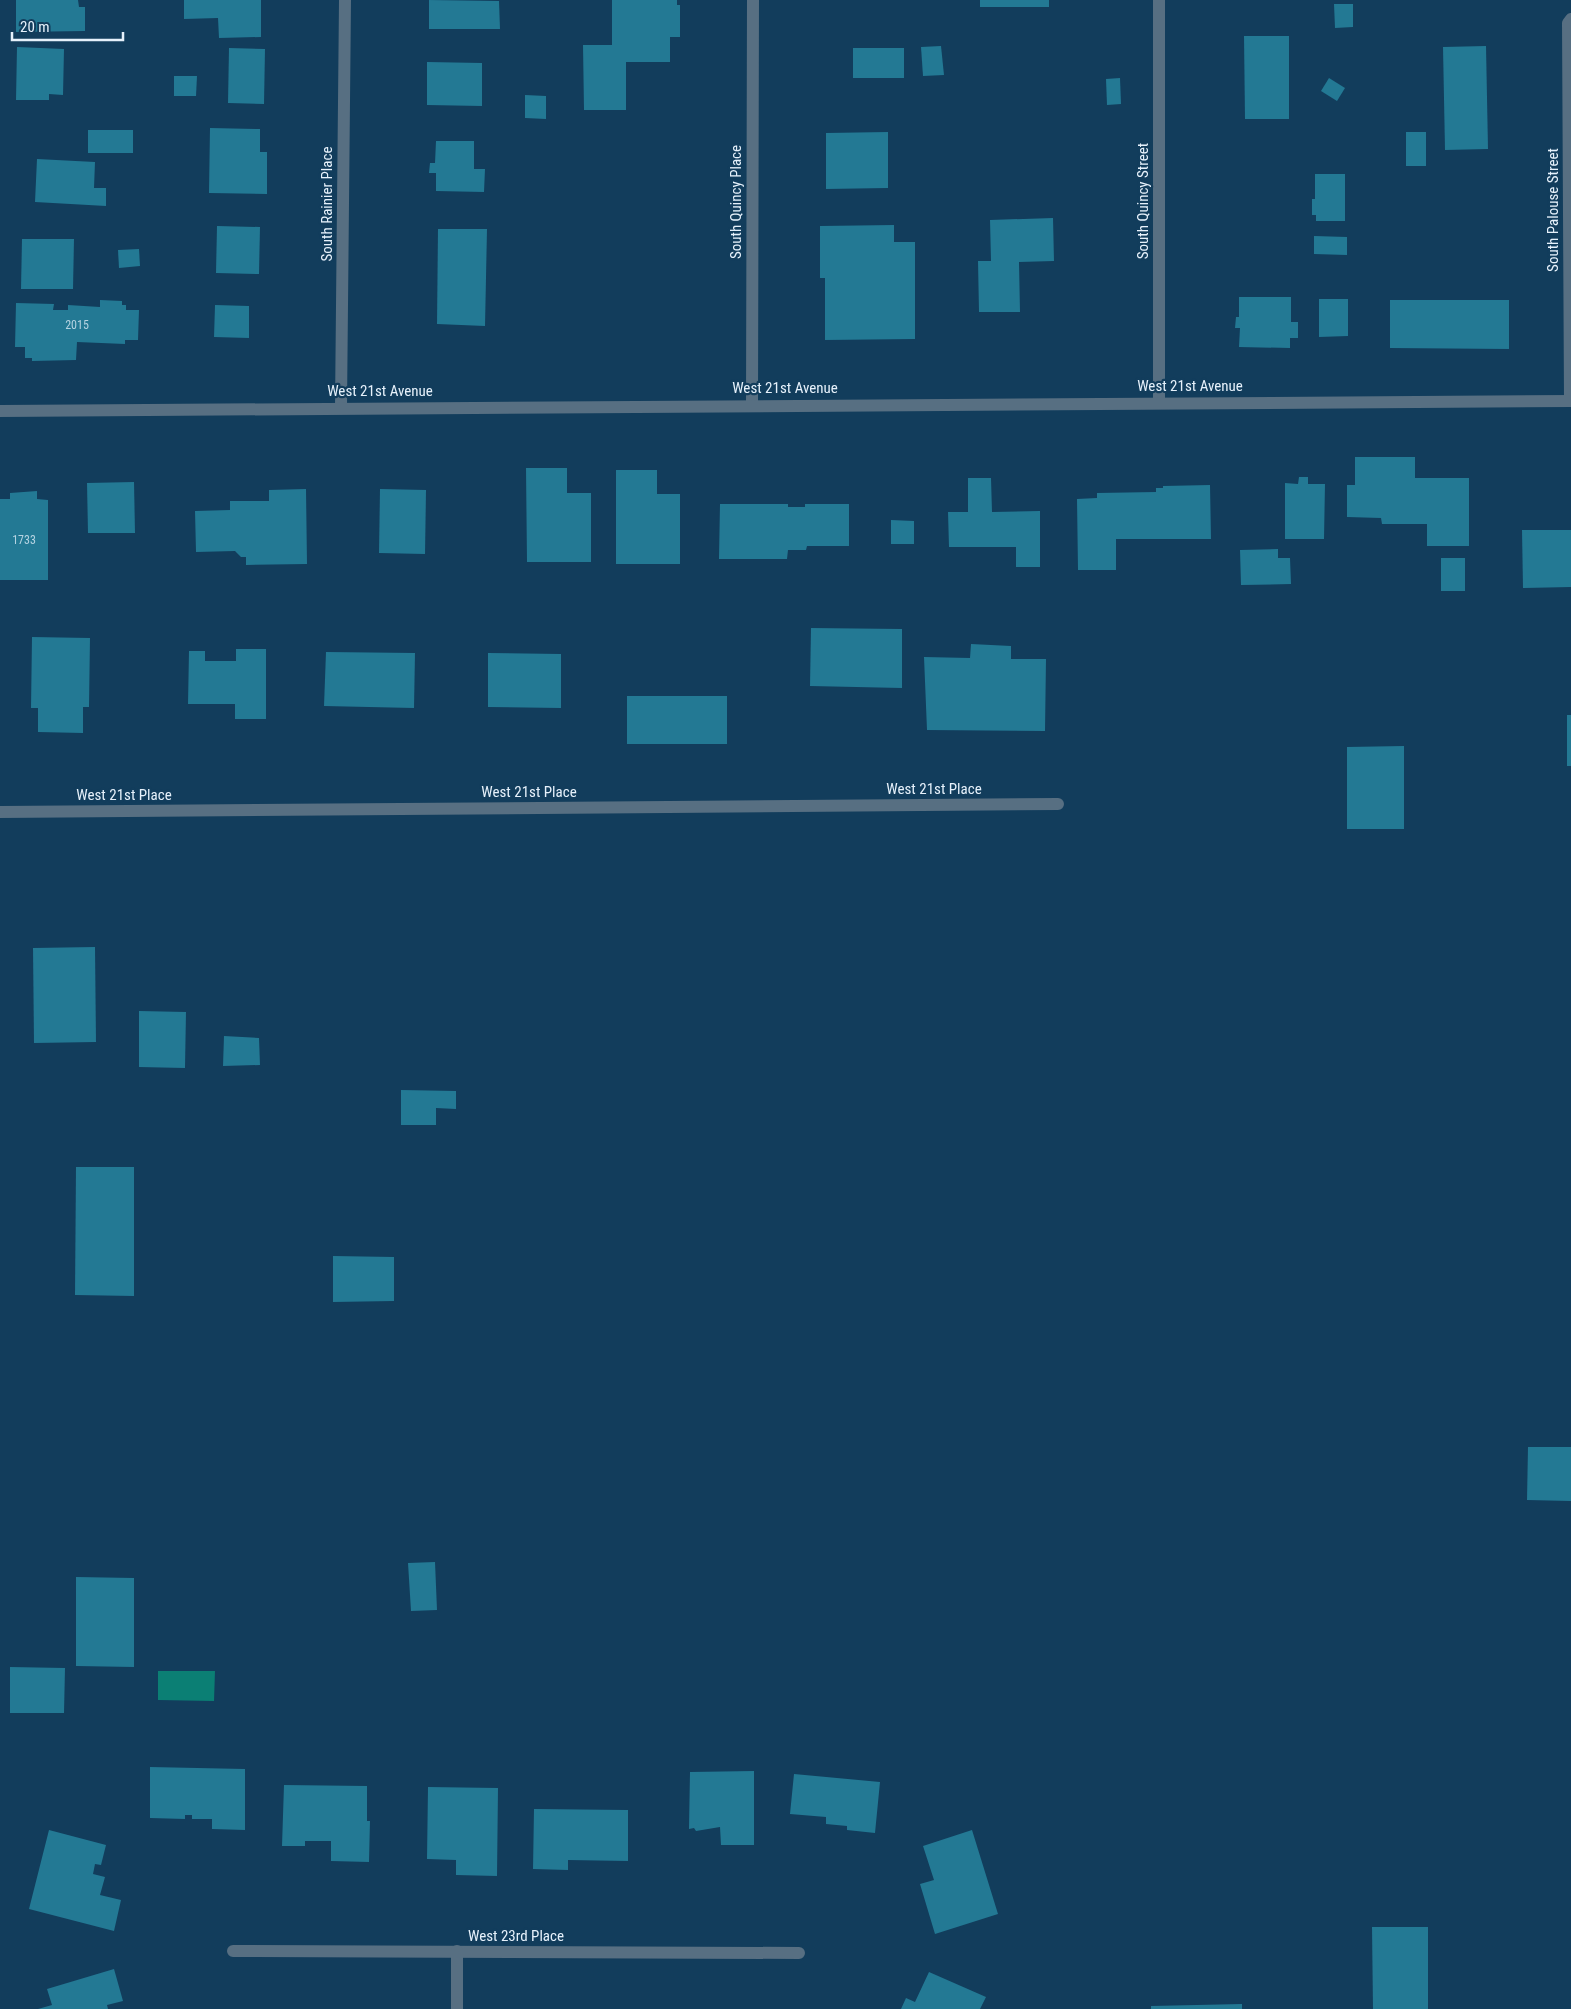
<svg xmlns="http://www.w3.org/2000/svg" width="1571" height="2009" font-family="'Roboto Condensed',sans-serif">
<style>
.water{fill:#0b7f74}
.building{fill:#237994}
.lines{fill:none;stroke-linecap:round;stroke-linejoin:round}
.minor{stroke:#576f82;stroke-width:12}
.labels{text-anchor:middle;dominant-baseline:central;stroke-width:4.5;stroke-linejoin:round;paint-order:stroke}
.number-label{font-size:12px;fill:#b5d3e1}
.street-label{font-size:15px;fill:#e6f1fb;stroke:#123d5c}
</style>
<rect width="100%" height="100%" fill="#123d5c"/>
<polygon class="water" points="158,1671 215,1671 214,1701 158,1700"/>
<g class="building">
<polygon points="16,0 78,0 79,7 85,7 85,31 16,32"/>
<polygon points="184,0 261,0 261,37 219,38 218,18 184,19"/>
<polygon points="429,0 499,1 500,29 429,29"/>
<polygon points="612,0 677,0 677,5 680,5 680,37 670,37 670,62 626,62 626,110 584,110 583,45 612,45"/>
<rect x="980" y="0" width="69" height="7"/>
<polygon points="1334,4 1353,4 1353,27 1335,28"/>
<polygon points="1244,36 1289,36 1289,119 1245,119"/>
<polygon points="941,46 944,75 923,76 921,47"/>
<polygon points="1486,46 1488,149 1445,150 1443,47"/>
<polygon points="17,47 64,49 63,95 49,94 49,100 16,100"/>
<polygon points="229,48 265,49 264,104 228,103"/>
<rect x="853" y="48" width="51" height="30"/>
<polygon points="427,62 482,63 482,106 427,105"/>
<polygon points="174,76 197,76 196,96 174,96"/>
<polygon points="1120,78 1121,104 1107,105 1106,79"/>
<polygon points="1329,78 1345,88 1337,101 1321,91"/>
<polygon points="525,95 546,96 546,119 525,118"/>
<polygon points="210,128 260,129 260,152 267,152 267,194 209,193"/>
<rect x="88" y="130" width="45" height="23"/>
<polygon points="888,132 888,188 826,189 826,133"/>
<rect x="1406" y="132" width="20" height="34"/>
<polygon points="436,141 474,141 474,169 485,169 484,192 436,191 436,173 429,173 430,163 435,163"/>
<polygon points="37,159 95,162 94,188 106,188 106,206 35,202"/>
<polygon points="1315,174 1345,174 1345,221 1316,221 1316,215 1312,215 1312,199 1315,199"/>
<polygon points="1053,218 1054,261 1019,262 1020,312 979,312 978,261 991,261 990,220"/>
<polygon points="894,225 894,242 915,242 915,339 825,340 825,278 820,278 820,226"/>
<polygon points="217,226 260,227 259,274 216,273"/>
<polygon points="438,229 487,229 485,326 437,324"/>
<polygon points="1314,236 1347,237 1347,255 1314,254"/>
<polygon points="22,239 74,239 73,289 21,289"/>
<polygon points="139,249 140,266 119,268 118,250"/>
<polygon points="1239,297 1291,297 1291,322 1298,322 1298,338 1290,338 1290,348 1239,347 1240,328 1235,328 1236,317 1239,317"/>
<polygon points="1319,299 1348,299 1348,336 1319,337"/>
<polygon points="100,300 122,301 122,305 126,305 126,310 139,310 138,340 125,340 125,344 77,342 76,360 32,361 32,358 25,358 25,347 15,347 16,303 54,304 53,310 68,310 68,305 100,307"/>
<polygon points="1390,300 1509,300 1509,349 1390,348"/>
<polygon points="215,305 249,306 249,338 214,337"/>
<polygon points="1355,457 1415,457 1415,478 1469,478 1469,546 1427,546 1427,524 1382,524 1381,518 1347,517 1347,485 1355,485"/>
<polygon points="526,468 567,468 567,493 591,493 591,562 527,562"/>
<polygon points="616,470 657,470 657,494 680,494 680,564 616,564"/>
<polygon points="1299,477 1308,477 1308,484 1325,484 1324,539 1285,539 1285,483 1298,484"/>
<polygon points="968,478 991,478 992,512 1040,511 1040,567 1016,567 1016,547 949,547 948,512 968,512"/>
<polygon points="134,482 135,533 88,533 87,483"/>
<polygon points="1210,485 1211,539 1116,539 1116,570 1078,570 1077,499 1097,498 1097,493 1156,492 1156,488 1163,488 1163,486"/>
<polygon points="306,489 307,564 246,565 246,557 241,557 235,551 196,552 195,511 230,510 230,501 269,501 269,490"/>
<polygon points="380,489 426,490 425,554 379,553"/>
<polygon points="37,491 37,499 48,500 48,580 0,580 0,499 10,499 10,493"/>
<polygon points="720,504 788,504 788,507 805,507 805,504 849,504 849,546 807,546 806,550 788,550 787,559 719,559"/>
<polygon points="891,520 914,521 914,544 891,544"/>
<polygon points="1522,530 1571,530 1571,587 1523,588"/>
<polygon points="1278,549 1278,558 1290,558 1291,584 1241,585 1240,550"/>
<rect x="1441" y="558" width="24" height="33"/>
<polygon points="811,628 902,629 902,688 810,686"/>
<polygon points="32,637 90,638 89,707 83,707 83,733 38,732 38,708 31,708"/>
<polygon points="971,644 1011,646 1011,659 1046,659 1045,731 927,730 924,657 970,658"/>
<polygon points="236,649 266,649 266,719 235,719 235,704 188,704 189,651 205,651 205,661 236,661"/>
<polygon points="326,652 415,653 414,708 324,706"/>
<polygon points="488,653 561,654 561,708 488,707"/>
<rect x="627" y="696" width="100" height="48"/>
<rect x="1567" y="715" width="4" height="51"/>
<polygon points="1404,746 1404,829 1347,829 1347,747"/>
<polygon points="95,947 96,1042 34,1043 33,948"/>
<polygon points="139,1011 186,1012 185,1068 139,1067"/>
<polygon points="224,1036 259,1038 260,1065 223,1066"/>
<polygon points="401,1090 456,1091 456,1109 436,1108 436,1125 401,1125"/>
<polygon points="76,1167 134,1167 134,1296 75,1295"/>
<polygon points="333,1256 394,1257 394,1301 333,1302"/>
<polygon points="1528,1447 1571,1447 1571,1501 1527,1500"/>
<polygon points="435,1562 437,1610 411,1611 408,1563"/>
<polygon points="76,1577 134,1578 134,1667 76,1666"/>
<polygon points="10,1667 65,1668 64,1713 10,1713"/>
<polygon points="150,1767 245,1769 245,1830 212,1829 212,1819 192,1819 192,1815 185,1815 185,1819 150,1818"/>
<polygon points="754,1771 754,1845 721,1845 720,1827 696,1831 694,1828 689,1829 690,1772"/>
<polygon points="794,1774 880,1782 875,1833 847,1830 847,1826 826,1824 826,1817 790,1814"/>
<polygon points="284,1785 367,1786 367,1821 370,1821 369,1862 331,1861 331,1841 305,1841 305,1846 282,1846"/>
<polygon points="428,1787 498,1788 497,1876 456,1875 456,1860 427,1859"/>
<polygon points="534,1809 628,1810 628,1861 568,1860 568,1870 533,1869"/>
<polygon points="49,1830 106,1845 101,1865 95,1864 93,1874 105,1877 100,1895 121,1900 114,1931 29,1909"/>
<polygon points="972,1830 998,1914 935,1934 920,1884 934,1880 923,1846"/>
<polygon points="1372,1927 1428,1927 1428,2009 1373,2009"/>
<polygon points="114,1969 123,2001 107,2005 108,2009 38,2009 52,2005 47,1989"/>
<polygon points="929,1972 986,1997 980,2009 901,2009 906,1998 915,2002"/>
<polygon points="1242,2004 1242,2009 1151,2009 1151,2006"/>
</g>
<g class="lines">
<g class="minor">
<polyline points="1570,401 1568,23 1571,19"/>
<polyline points="1159,402 1159,0"/>
<polyline points="752,405 753,0"/>
<polyline points="341,407 345,0"/>
<polyline points="0,411 1571,401"/>
<polyline points="0,812 1058,804"/>
<polyline points="233,1951 799,1953"/>
<polyline points="457,2009 457,1951"/>
</g>
</g>
<g class="labels">
<g class="number-label">
<text x="77" y="325">2015</text>
<text x="24" y="540">1733</text>
</g>
<g class="street-label">
<text transform="translate(1143 201) rotate(-90)">South Quincy Street</text>
<text transform="translate(736 202) rotate(-90)">South Quincy Place</text>
<text transform="translate(327 204) rotate(-90)">South Rainier Place</text>
<text transform="translate(1553 210) rotate(-90)">South Palouse Street</text>
<text x="1190" y="386">West 21st Avenue</text>
<text x="785" y="388">West 21st Avenue</text>
<text x="380" y="391">West 21st Avenue</text>
<text x="934" y="789">West 21st Place</text>
<text x="529" y="792">West 21st Place</text>
<text x="124" y="795">West 21st Place</text>
<text x="516" y="1936">West 23rd Place</text>
</g>
</g>
<path d="M12 32v8h111v-8" fill="none" stroke="#e6f1fb" stroke-width="2.5"/>
<text x="20" y="32" font-size="15" fill="#e6f1fb" stroke="#123d5c" stroke-width="4" paint-order="stroke">20 m</text>
</svg>
